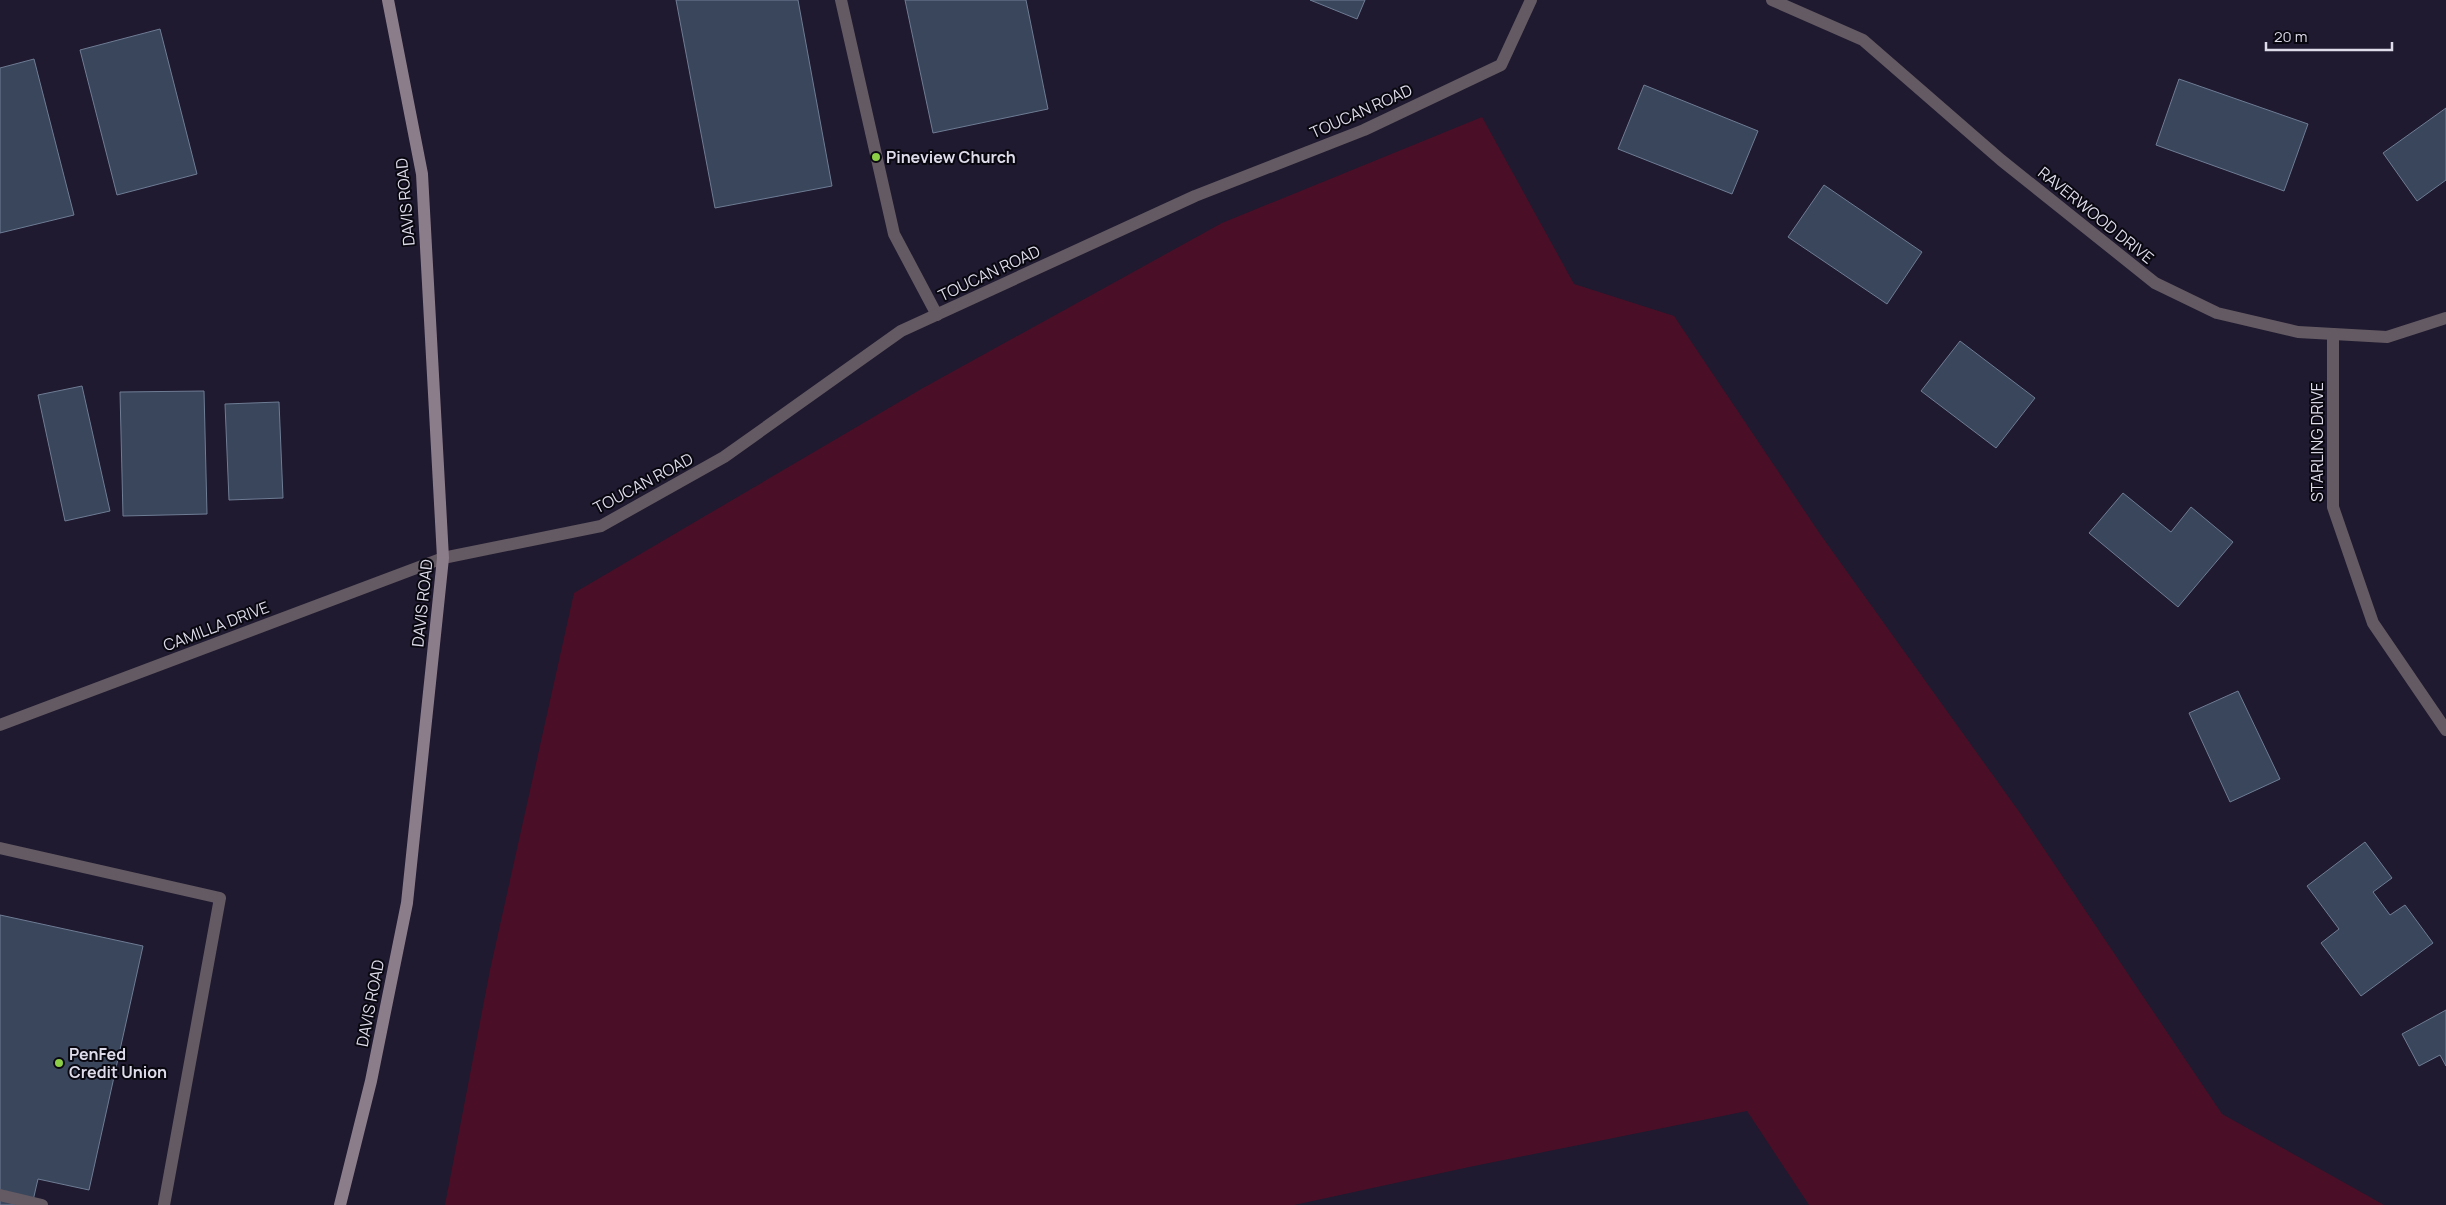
<svg xmlns="http://www.w3.org/2000/svg" width="2446" height="1205" font-family="Manrope,sans-serif">
<style>
.green{fill:#4a0f27}
.building{fill:#3a465c;stroke:#6e7c94}
.lines{fill:none;stroke-linecap:round;stroke-linejoin:round}
.lane{stroke:#645a63;stroke-width:12}
.street{stroke:#645a63;stroke-width:12}
.secondary{stroke:#8c7d8b;stroke-width:12}
.poi-dot{fill:#8cce46;stroke:#09070f;stroke-width:2}
.labels{text-anchor:middle;dominant-baseline:central;stroke-width:4;stroke-linejoin:round;paint-order:stroke}
.street-label{font-size:16px;fill:#dedbea;stroke:#09070f}
.poi-label{font-size:16px;font-weight:bold;fill:#dedbea;stroke:#09070f;text-anchor:start}
</style>
<rect width="100%" height="100%" fill="#1f1a2f"/>
<polygon class="green" points="1482,117 1574,284 1674,316 1820,534 2020,813 2222,1114 2384,1205 1809,1205 1747,1111 1469,1167 1294,1205 445,1205 490,970 574,593 923,388 1222,223"/>
<g class="building">
<polygon points="676,0 798,0 832,186 715,208"/>
<polygon points="905,0 1026,0 1048,109 933,133"/>
<polygon points="1310,0 1365,0 1357,19"/>
<polygon points="160,29 197,174 117,195 80,50"/>
<polygon points="34,59 74,215 0,233 0,68"/>
<polygon points="2179,79 2308,124 2284,191 2156,145"/>
<polygon points="1644,85 1758,131 1732,194 1618,149"/>
<polygon points="2446,108 2446,180 2417,201 2383,153"/>
<polygon points="1824,185 1922,252 1887,304 1788,237"/>
<polygon points="1960,341 2035,398 1996,448 1921,391"/>
<polygon points="82,386 110,511 65,521 38,395"/>
<polygon points="204,391 207,514 123,516 120,392"/>
<polygon points="279,402 283,498 229,500 225,404"/>
<polygon points="2123,493 2171,532 2191,507 2233,542 2178,607 2089,533"/>
<polygon points="2238,691 2280,779 2230,802 2189,713"/>
<polygon points="2365,842 2392,878 2373,892 2390,915 2405,905 2433,943 2361,996 2321,943 2339,929 2307,886"/>
<polygon points="0,915 143,946 89,1190 38,1179 32,1205 0,1205"/>
<polygon points="2446,1010 2446,1066 2440,1055 2419,1066 2402,1034"/>
</g>
<g class="lines">
<g class="lane">
<polyline points="841,0 894,234 937,315"/>
<polyline points="0,848 220,898 164,1205"/>
<polyline points="0,1195 42,1205"/>
</g>
<g class="street">
<polyline points="1772,0 1863,40 2001,160 2155,283 2217,313 2298,332 2387,337 2446,318"/>
<polyline points="2333,334 2333,507 2373,623 2446,730"/>
<polyline points="0,725 443,558 601,526 724,457 901,331 1195,196 1364,130 1501,65 1531,0"/>
</g>
<polyline class="secondary" points="340,1205 371,1081 407,903 443,558 422,174 388,0"/>
</g>
<g class="poi-dot">
<circle cx="876" cy="157" r="5"/>
<circle cx="59" cy="1063" r="5"/>
</g>
<g class="labels">
<g class="street-label">
<text transform="translate(1361 111) rotate(-24)">TOUCAN ROAD</text>
<text transform="translate(405 202) rotate(-95)">DAVIS ROAD</text>
<text transform="translate(2096 215) rotate(39)">RAVERWOOD DRIVE</text>
<text transform="translate(989 273) rotate(-25)">TOUCAN ROAD</text>
<text transform="translate(2317 442) rotate(-90)">STARLING DRIVE</text>
<text transform="translate(643 483) rotate(-28)">TOUCAN ROAD</text>
<text transform="translate(422 603) rotate(-84)">DAVIS ROAD</text>
<text transform="translate(216 626) rotate(-21)">CAMILLA DRIVE</text>
<text transform="translate(370 1003) rotate(-79)">DAVIS ROAD</text>
</g>
<g class="poi-label">
<text x="886" y="157">Pineview Church</text>
<text x="69" y="1054">PenFed<tspan x="69" dy="18">Credit Union</tspan></text>
</g>
</g>
<path d="M2266 42v8h126v-8" fill="none" stroke="#dedbea" stroke-width="2.5"/>
<text x="2274" y="42" font-size="15" fill="#dedbea" stroke="#09070f" stroke-width="4" paint-order="stroke">20 m</text>
</svg>
